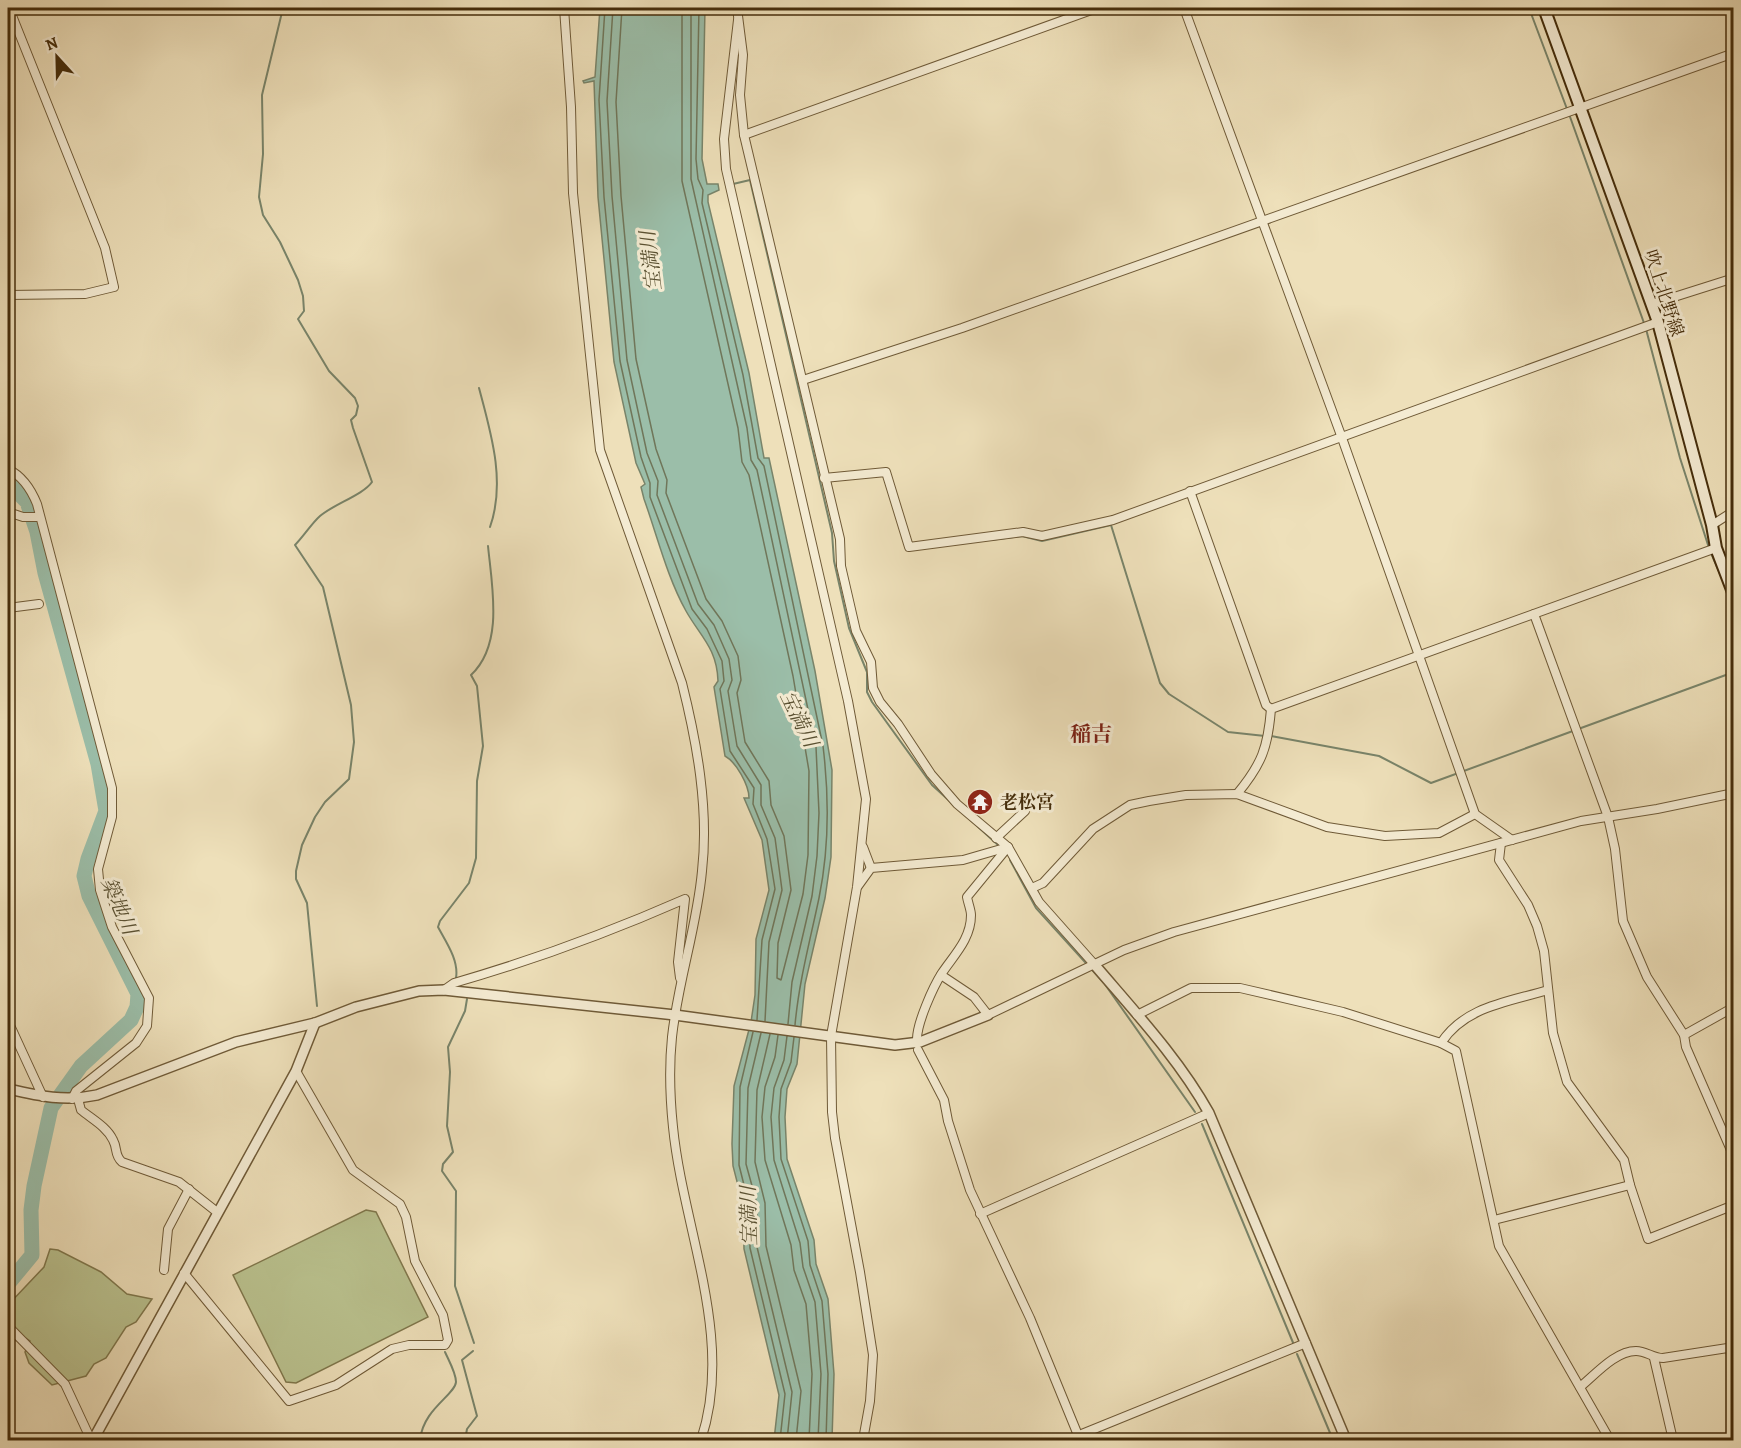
<svg xmlns="http://www.w3.org/2000/svg" width="1741" height="1448" font-family="Alegreya,'Noto Serif JP',serif">
<style>
.green{fill:#bac28f;stroke:#80784d;stroke-width:1.5}
.water{fill:#9bbea9;stroke:#79846a;stroke-width:1.5}
.lines{fill:none;stroke-linecap:round;stroke-linejoin:round}
.shore{stroke:#70765a;stroke-width:1.5}
.stream{stroke:#79846a;stroke-width:2}
.river{stroke:#9bbea9;stroke-width:15}
.minor-casing{stroke:#6f5a37;stroke-width:10}
.tertiary-casing{stroke:#6f5a37;stroke-width:12}
.secondary-casing{stroke:#452d0b;stroke-width:14}
.minor{stroke:#f4ebd2;stroke-width:8}
.tertiary{stroke:#f4ebd2;stroke-width:9}
.secondary{stroke:#f4ebd2;stroke-width:10}
.labels{text-anchor:middle;dominant-baseline:central;stroke-width:6;stroke-linejoin:round;paint-order:stroke}
.street-label{font-size:18px;fill:#452d0b;stroke:#f4ebd2}
.poi-label{font-size:18px;font-weight:bold;fill:#452d0b;stroke:#f4ebd2;text-anchor:start}
.water-label{font-size:20px;font-style:italic;fill:#5a5132;stroke:#f4ebd2}
.quarter-label{font-size:21px;font-weight:bold;fill:#7a1f14;stroke:#f4ebd2}
</style>
<rect width="100%" height="100%" fill="#eee0ba"/>
<filter id="stains"><feTurbulence type="fractalNoise" baseFrequency=".00333" numOctaves="4"/><feColorMatrix values="0 0 0 0 .2 0 0 0 0 .09 0 0 0 0 .02 0 0 0 .5 -.17"/></filter>
<radialGradient id="worn" r=".72"><stop offset=".6" stop-color="#630" stop-opacity="0"/><stop offset="1" stop-color="#630" stop-opacity=".3"/></radialGradient>
<g class="green">
<polygon points="366,1210 376,1212 428,1317 296,1383 286,1382 233,1275"/>
<polygon points="50,1249 58,1250 101,1272 127,1294 152,1299 136,1322 126,1327 106,1358 94,1364 86,1376 52,1385 29,1363 25,1352 30,1341 24,1337 14,1341 8,1349 8,1328 11,1325 8,1316 8,1305 44,1267"/>
</g>
<path class="water" d="M600,8h105l-3,151 5,25h11l1,6 -11,5v7l41,171 15,85h5l46,213 17,99 -1,87 -6,41 -20,86 -8,80 -10,25 -2,28 2,42 27,81 2,24 12,35 6,75 -2,66h-58l5,-45 -35,-146 -1,-44 -10,-39 -1,-22 2,-58 17,-64 4,-27 1,-56 13,-49 -7,-50 -18,-42h5c0,-13 -13,-36 -24,-42l-11,-69 4,-6c-1,-33 -18,-45 -32,-70 -19,-34 -29,-76 -42,-112l-3,-12 4,-3 -9,-21 -22,-101 -16,-165 -4,-116 -10,2 -1,-2 12,-4z"/>
<g class="lines">
<g class="shore">
<polyline points="605,8 599,100 604,197 620,361 641,457 650,483 650,497 692,609 707,629 722,661 724,681 720,689 730,751 754,788 753,804 767,839 775,889 762,940 757,1020"/>
<polyline points="613,8 607,101 612,196 627,360 647,453 658,481 657,495 698,604 714,625 729,659 732,680 728,691 737,746 761,785 761,805 775,838 782,890 769,942 765,1021"/>
<polyline points="622,8 616,102 621,196 636,359 656,449 667,480 666,493 706,599 722,621 738,656 741,680 737,693 745,742 769,781 771,805 784,836 791,890 778,943 777,978 781,980 803,894 808,855 809,771 793,676 749,475 742,462 738,428 682,181 682,8"/>
<polyline points="691,8 691,179 747,428 751,460 757,470 816,747 819,813 817,856 812,896 792,982 788,1024"/>
<path d="M699,8l-3,151 2,20 5,11 -1,13 41,172 15,83 6,8 59,280c6,49 6,103 -4,152 -9,43 -20,83 -24,127"/>
<polyline points="753,1032 740,1087 739,1165 749,1205 750,1248 785,1394 780,1440"/>
<polyline points="761,1033 748,1088 746,1164 757,1204 757,1247 792,1392 787,1440"/>
<polyline points="770,1034 757,1090 755,1162 765,1203 766,1246 801,1391 796,1440"/>
<polyline points="778,1035 775,1057 765,1087 762,1117 765,1160 791,1245 794,1270 806,1304 812,1374 809,1440"/>
<polyline points="787,1036 784,1060 774,1088 771,1117 774,1160 800,1243 803,1267 815,1302 821,1374 818,1440"/>
<polyline points="794,1037 791,1062 781,1089 779,1117 781,1159 808,1241 810,1265 822,1301 828,1374 826,1440"/>
</g>
<g class="stream">
<path d="M283,8l-21,87 1,59 -4,43 4,18 17,27 18,38 5,16 1,15 -6,8 31,52 26,27 3,8 -2,9 -5,5 2,8 19,54c-9,13 -38,22 -52,34 -8,7 -17,21 -25,29l28,42 28,118 3,37 -5,37 -24,23 -10,15 -13,28 -6,26v8l11,24 10,103"/>
<polyline points="1529,8 1567,109"/>
<polyline points="1569,114 1644,323"/>
<polyline points="733,184 750,180 832,533 834,561 849,628 867,672 867,692 872,702 932,785 998,845"/>
<polyline points="1646,329 1680,458 1709,548"/>
<path d="M479,388c12,45 27,94 11,139"/>
<polyline points="10,474 15,488"/>
<polyline points="990,540 1022,536 1042,541 1111,525 1160,683 1169,694 1228,732 1265,736"/>
<polyline points="1711,553 1734,606"/>
<polyline points="1271,736 1379,756 1431,783 1734,672"/>
<polyline points="1010,860 1036,908 1104,983 1195,1112"/>
<path d="M456,978c3,-18 -10,-36 -18,-51l2,-6 29,-38 7,-25 1,-77 6,-35 -6,-60 -6,-11c33,-31 21,-88 17,-129"/>
<polyline points="467,999 465,1011 448,1047 450,1072 447,1126 453,1152 443,1164 442,1171 456,1191 455,1286 474,1343"/>
<polyline points="1202,1124 1294,1345"/>
<polyline points="1297,1354 1333,1440"/>
<path d="M420,1440c3,-31 35,-45 36,-58 0,-9 -7,-21 -11,-30"/>
<polyline points="465,1440 467,1429 477,1416 462,1360 473,1351"/>
</g>
<polyline class="river" points="8,483 27,502 37,532 45,573 98,764 106,811 88,859 84,876 89,896 138,994 137,1007 131,1020 81,1066 51,1108 34,1186 31,1210 32,1255 8,1284"/>
<g class="minor-casing">
<g id="minor">
<path d="M564,8l7,99 2,86 27,257 82,233c15,60 27,126 20,188 -5,56 -24,110 -30,166 -3,29 -2,61 1,90 10,102 62,211 28,313"/>
<polyline points="737,8 743,55 740,95 744,135 840,539 841,566 856,631 871,662 873,688 880,702 898,724 931,774 957,804 1008,847 1039,902 1094,964"/>
<polyline points="1184,8 1342,438 1475,814 1512,840"/>
<polyline points="738,20 724,139 726,169 848,701 866,799 857,887 831,1036 832,1112 835,1138 860,1272 873,1355 870,1401 863,1440"/>
<polyline points="744,135 1097,8"/>
<polyline points="8,295 85,294 114,287 105,248 9,8"/>
<polyline points="1652,304 1734,278"/>
<polyline points="803,380 962,328 1734,53"/>
<path d="M8,469c14,7 23,20 29,35l75,284v29l-14,52 2,21 12,37 37,71 -2,28 -11,17 -60,48 -4,8"/>
<polyline points="824,478 886,472 909,547 1023,532 1042,536 1113,520 1658,322"/>
<polyline points="1190,491 1266,705 1271,709"/>
<polyline points="8,512 23,517 37,517"/>
<polyline points="1712,525 1734,511"/>
<polyline points="8,608 39,604"/>
<polyline points="1534,614 1608,817 1615,849 1623,921 1647,977 1684,1035 1686,1047 1734,1157"/>
<path d="M1237,794c25,-30 31,-47 34,-85l445,-161"/>
<polyline points="996,838 1025,811"/>
<polyline points="1501,843 1499,860 1528,905 1537,926 1544,951 1553,1033 1567,1082 1624,1160 1630,1185 1648,1239 1734,1205"/>
<polyline points="863,847 871,868"/>
<polyline points="858,886 871,868 963,860 1008,847"/>
<polyline points="1032,888 1043,883 1093,829 1130,805 1149,801 1186,795 1237,794 1327,827 1385,836 1439,833 1475,814"/>
<polyline points="941,975 974,997 988,1015 1124,950 1174,932 1581,821 1657,809 1734,793"/>
<path d="M444,990l10,-7c80,-23 156,-51 231,-84l-7,63 2,16"/>
<polyline points="1137,1015 1191,988 1240,988 1343,1012 1441,1043 1456,1051 1499,1246 1610,1440"/>
<polyline points="8,1021 43,1097"/>
<polyline points="1684,1035 1734,1007"/>
<path d="M917,1039c0,-16 16,-52 25,-66 12,-18 29,-34 29,-58 0,-5 -3,-12 -4,-18l41,-50"/>
<path d="M1441,1043c24,-37 68,-41 107,-53"/>
<polyline points="918,1050 944,1100 948,1121 970,1190 1030,1318 1080,1440"/>
<path d="M78,1099l3,11c11,9 26,17 32,30 5,9 1,15 9,22l57,20 38,30"/>
<polyline points="980,1214 1209,1113"/>
<polyline points="1494,1220 1630,1185"/>
<polyline points="164,1270 168,1229 189,1189"/>
<polyline points="184,1273 289,1401 336,1385 392,1349 409,1345 445,1345 448,1340 443,1315 415,1261 406,1217 400,1204 353,1170 296,1071"/>
<polyline points="8,1326 65,1384 91,1440"/>
<polyline points="1730,1347 1734,1382"/>
<polyline points="1654,1358 1673,1440"/>
<path d="M1580,1387c15,-12 35,-36 56,-36 10,0 17,7 27,7l71,-11"/>
<polyline points="1067,1440 1306,1343"/>
<polyline points="1731,1440 1734,1424"/>
</g>
</g>
<g class="tertiary-casing">
<g id="tertiary">
<path d="M1094,964c40,47 85,95 115,149l137,327"/>
<path d="M8,1089c31,7 57,13 89,6l139,-53 79,-19 41,-16 63,-16 25,-1 231,25 220,30 25,-3 68,-27"/>
<polyline points="93,1440 296,1071 315,1023"/>
</g>
</g>
<g class="secondary-casing">
<polyline id="secondary" points="1544,8 1658,322 1712,525 1716,548 1734,595"/>
</g>
<use href="#minor" class="minor"/>
<use href="#tertiary" class="tertiary"/>
<use href="#secondary" class="secondary"/>
</g>
<defs>
<g id="temple-disc" transform="scale(1.35)"><circle r="9.5" fill="#8f2418" stroke="#f4ebd2"/><path d="M0-6L5-2H3V0L6.5 2.5H4V6H1.5V3h-3V6H-4V2.5H-6.5L-3 0V-2H-5Z" fill="#fff"/></g>
</defs>
<g fill-rule="evenodd">
<use href="#temple-disc" x="980" y="802"/>
</g>
<g class="labels">
<g class="street-label">
<text transform="translate(1664 293) rotate(72)">吹上北野線</text>
</g>
<g class="poi-label">
<text x="1000" y="802">老松宮</text>
</g>
<g class="water-label">
<text transform="translate(651 261) rotate(-97)">宝満川</text>
<text transform="translate(799 719) rotate(64)">宝満川</text>
<text transform="translate(119 906) rotate(67)">築地川</text>
<text transform="translate(749 1216) rotate(-92)">宝満川</text>
</g>
<g class="quarter-label">
<text x="1091" y="734">稲吉</text>
</g>
</g>
<rect width="1741" height="1448" fill="none" stroke="#eee0ba" stroke-width="30"/>
<rect x="9" y="9" width="1723" height="1430" fill="none" stroke="#452d0b" stroke-width="3"/>
<rect x="15" y="15" width="1711" height="1418" fill="none" stroke="#452d0b" stroke-width="1.5"/>
<g transform="translate(57 57) rotate(338)" stroke="#f4ebd2" stroke-width="4.5" paint-order="stroke">
<path d="M0-4.5L10 22L0 15L-10 22Z" fill="#452d0b"/>
<text y="-9" font-size="16" font-weight="bold" text-anchor="middle" fill="#452d0b">N</text>
</g>
<rect width="100%" height="100%" filter="url(#stains)"/>
<rect width="100%" height="100%" fill="url(#worn)"/>
</svg>
